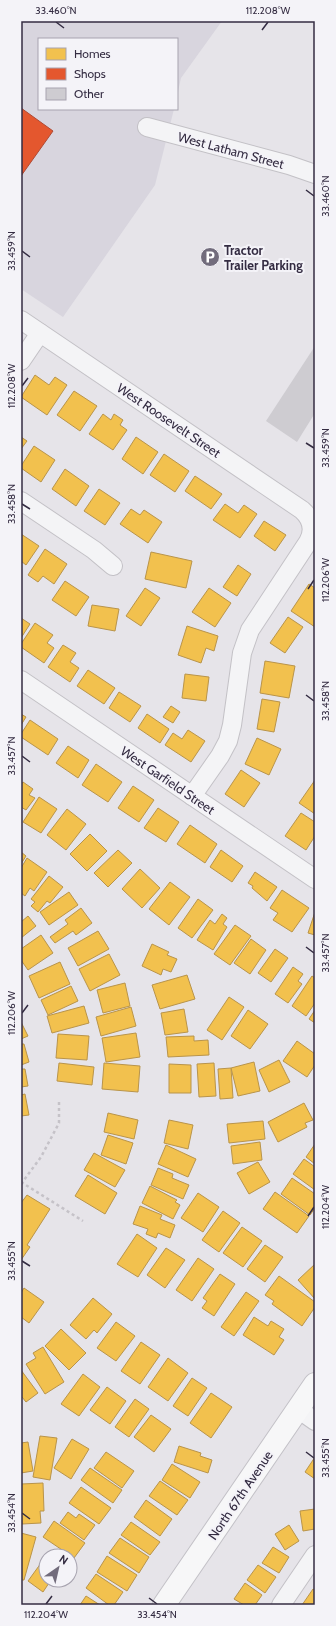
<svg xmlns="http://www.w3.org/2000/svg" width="336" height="1626" font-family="Cabin,sans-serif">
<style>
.built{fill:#d8d5de}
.homes{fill:#f2c14e;stroke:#b9944a}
.shops{fill:#e4572e;stroke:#af4a34}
.building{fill:#ceccd1}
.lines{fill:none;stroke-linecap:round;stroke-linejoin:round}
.minor-casing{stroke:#c3c1c6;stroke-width:20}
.major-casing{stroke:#c3c1c7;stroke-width:24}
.path{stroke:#c5c2c8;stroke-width:2.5;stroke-dasharray:3 3;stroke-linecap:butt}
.minor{stroke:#f4f4f6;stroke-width:18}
.major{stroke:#f7f7f8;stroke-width:22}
.ticks{fill:none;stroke:#342c42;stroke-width:1.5}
.labels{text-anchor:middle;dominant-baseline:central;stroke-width:4;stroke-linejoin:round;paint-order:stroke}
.street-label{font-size:13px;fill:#342c42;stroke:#f4f3f8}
.poi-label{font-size:13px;font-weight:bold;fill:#342c42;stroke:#f4f3f8;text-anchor:start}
.neatline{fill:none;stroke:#342c42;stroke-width:1.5}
.ticks-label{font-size:10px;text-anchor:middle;fill:#342c42}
</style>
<rect width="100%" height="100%" fill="#e6e4e9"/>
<polygon class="built" points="21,21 222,21 181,78 177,96 177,39 39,39 39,109 174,109 155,185 63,317 21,289"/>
<g class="homes">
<polygon points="35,375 49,385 55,377 67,385 47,415 21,397"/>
<polygon points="74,391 97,406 80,431 57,415"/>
<polygon points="103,414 111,420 114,414 123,420 120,425 127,430 113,450 89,434"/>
<polygon points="21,437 27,441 21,449"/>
<polygon points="136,437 158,452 143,474 122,459"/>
<polygon points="34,446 55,460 41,482 21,468 21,466"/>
<polygon points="164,454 189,471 175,492 150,475"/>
<polygon points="65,469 89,486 76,506 52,489"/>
<polygon points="195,476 222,494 211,509 185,491"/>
<polygon points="99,489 120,503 105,525 84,511"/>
<polygon points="225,504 238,513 244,505 257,514 240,538 213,520"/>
<polygon points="131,509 140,515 144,510 162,522 148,543 120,524"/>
<polygon points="264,521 286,535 275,551 254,536"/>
<polygon points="21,534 39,546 26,565 21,561"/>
<polygon points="45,549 67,564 54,584 43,576 38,582 28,575"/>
<polygon points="151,552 192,561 186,588 145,579"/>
<polygon points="238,565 251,574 237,596 223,587"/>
<polygon points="65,581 89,597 76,616 52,600"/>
<polygon points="309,584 315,588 315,627 291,611"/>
<polygon points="145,588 160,598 141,626 126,616"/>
<polygon points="209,588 231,603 215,627 192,612"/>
<polygon points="92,605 119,609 115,631 88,626"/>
<polygon points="288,617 303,627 285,653 270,643"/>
<polygon points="21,618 30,624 21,638"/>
<polygon points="35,623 53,635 47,643 54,648 44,663 21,647 21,644"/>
<polygon points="187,626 218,636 214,651 206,648 201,663 178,655"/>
<polygon points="63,645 76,653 70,662 79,668 70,682 48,667"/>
<polygon points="265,661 295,666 289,698 260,693"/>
<polygon points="88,670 115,688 104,704 77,686"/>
<polygon points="185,674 209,677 206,701 182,698"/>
<polygon points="119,692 141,706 130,722 109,708"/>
<polygon points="262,699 280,702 274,732 257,729"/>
<polygon points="171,706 180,712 173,723 163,717"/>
<polygon points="21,714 26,717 21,725"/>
<polygon points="147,714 169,729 160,743 138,728"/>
<polygon points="30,720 58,739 48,755 21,737 21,734"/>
<polygon points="188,730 205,741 191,762 165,745 173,733 182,739"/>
<polygon points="257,738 281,749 269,775 245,764"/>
<polygon points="68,746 89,760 78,778 56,763"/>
<polygon points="96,764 122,782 108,802 82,785"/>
<polygon points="241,770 260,783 244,807 225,794"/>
<polygon points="315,780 315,814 299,803"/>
<polygon points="23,782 33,789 29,795 35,798 26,810 21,807 21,785"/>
<polygon points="133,786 154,800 139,822 118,808"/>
<polygon points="39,797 57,809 41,833 23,822"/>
<polygon points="158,808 179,822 166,842 144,828"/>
<polygon points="67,809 86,824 66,850 47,835"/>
<polygon points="301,813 315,822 315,836 306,850 285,836"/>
<polygon points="190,825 217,844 205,863 177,844"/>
<polygon points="90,834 107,851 87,871 70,854"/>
<polygon points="118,850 132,863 108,887 94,873"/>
<polygon points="221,850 243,866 232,882 210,867"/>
<polygon points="21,852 26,856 21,864"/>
<polygon points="27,858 47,872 34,891 30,888 25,896 21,893 21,868"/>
<polygon points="140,869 160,888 142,908 122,889"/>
<polygon points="255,872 277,887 267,901 252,888 253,886 248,883"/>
<polygon points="49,876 63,887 50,903 47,901 38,912 31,906 35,902 31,899"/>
<polygon points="170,882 190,897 169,925 149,909"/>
<polygon points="282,890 309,908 292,932 273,920 278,913 270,908"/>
<polygon points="69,892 78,905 49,925 40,912"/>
<polygon points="198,899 213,910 192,938 178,928"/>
<polygon points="81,908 92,923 76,935 73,931 55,943 50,937 68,924 65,920"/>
<polygon points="315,912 315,935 308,933"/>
<polygon points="222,914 227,918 223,924 227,927 213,950 197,940 210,920 215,924"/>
<polygon points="28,916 36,926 21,938 21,922"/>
<polygon points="235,925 251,936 230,965 214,954"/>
<polygon points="98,931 109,949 78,966 68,948"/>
<polygon points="41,935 53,953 28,970 21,960 21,949"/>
<polygon points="251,939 266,950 250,974 234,963"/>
<polygon points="152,944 169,952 167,955 177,959 171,972 163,969 161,975 142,966"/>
<polygon points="275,949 288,958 271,982 258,973"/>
<polygon points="109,954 120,975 90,991 79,969"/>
<polygon points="60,962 70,984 39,998 29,976"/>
<polygon points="293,967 303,974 298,981 302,984 288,1003 275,994"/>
<polygon points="187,975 195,999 160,1009 152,985"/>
<polygon points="312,976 315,978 315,1003 306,1016 292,1006"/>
<polygon points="125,983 130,1006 103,1013 97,990"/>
<polygon points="71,986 78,1001 48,1015 41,1000"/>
<polygon points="229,997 244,1007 222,1040 207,1030"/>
<polygon points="84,1006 89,1023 52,1033 47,1016"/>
<polygon points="131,1007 136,1026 101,1036 96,1017"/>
<polygon points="184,1009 188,1032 165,1035 161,1013"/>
<polygon points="248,1010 268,1024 250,1049 231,1036"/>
<polygon points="315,1010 315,1023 309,1019"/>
<polygon points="21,1022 28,1036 21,1039"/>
<polygon points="136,1033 140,1057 106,1062 102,1038"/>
<polygon points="58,1034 89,1036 87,1060 56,1058"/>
<polygon points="194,1036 194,1041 208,1040 209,1055 168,1057 166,1037"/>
<polygon points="297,1041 315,1054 315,1065 307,1077 283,1061"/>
<polygon points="21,1044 24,1044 29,1062 21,1065"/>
<polygon points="279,1060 290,1082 269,1092 259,1070"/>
<polygon points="254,1062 260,1091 238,1096 231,1068"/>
<polygon points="59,1063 94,1067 92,1085 57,1081"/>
<polygon points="104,1063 140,1066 138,1092 102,1089"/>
<polygon points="214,1063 216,1096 199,1097 197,1064"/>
<polygon points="169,1064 191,1065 191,1093 169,1093"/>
<polygon points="231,1068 233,1098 220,1099 218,1069"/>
<polygon points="21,1069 25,1069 28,1086 21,1087"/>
<polygon points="25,1094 29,1115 21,1116 21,1095"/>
<polygon points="304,1103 313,1120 305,1123 307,1127 278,1142 268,1122"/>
<polygon points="108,1113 138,1120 134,1139 104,1132"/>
<polygon points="169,1120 193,1125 188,1149 164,1143"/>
<polygon points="263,1121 265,1139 229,1143 227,1124"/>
<polygon points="108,1135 133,1143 126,1164 101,1155"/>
<polygon points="260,1142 262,1160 233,1164 231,1146"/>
<polygon points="315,1144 315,1164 306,1157"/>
<polygon points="166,1145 196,1159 188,1177 158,1164"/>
<polygon points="94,1153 125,1170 115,1187 84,1170"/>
<polygon points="304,1159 315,1167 315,1190 293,1174"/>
<polygon points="258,1162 270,1182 249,1194 237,1173"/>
<polygon points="158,1168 173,1174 172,1178 189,1185 183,1199 151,1185"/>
<polygon points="88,1175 117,1193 105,1214 75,1196"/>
<polygon points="292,1178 315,1194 315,1208 310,1215 281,1194"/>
<polygon points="150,1186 177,1200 175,1202 180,1205 173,1219 142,1203"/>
<polygon points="275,1192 309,1216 297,1233 263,1209"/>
<polygon points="198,1193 219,1207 203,1232 181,1218"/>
<polygon points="27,1195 50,1209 27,1245 30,1247 21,1260 21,1203"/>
<polygon points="140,1206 162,1215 160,1219 175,1225 170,1238 158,1233 156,1238 146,1234 148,1229 133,1224"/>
<polygon points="223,1211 240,1223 219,1252 202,1240"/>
<polygon points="242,1227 262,1241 243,1267 223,1253"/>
<polygon points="137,1234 157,1248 138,1277 117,1264"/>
<polygon points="265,1245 283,1257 265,1282 247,1269"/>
<polygon points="166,1248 185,1260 165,1288 147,1275"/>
<polygon points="198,1258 214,1269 192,1301 176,1290"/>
<polygon points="315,1264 315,1299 298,1280"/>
<polygon points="220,1274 235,1284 214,1316 202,1308 207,1301 203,1298"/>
<polygon points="279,1276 315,1302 315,1307 302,1326 272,1304 274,1301 265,1295"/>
<polygon points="24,1288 44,1302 29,1323 21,1317 21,1293"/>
<polygon points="246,1292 259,1301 234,1336 221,1327"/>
<polygon points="93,1298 112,1314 97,1333 94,1330 86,1339 70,1325"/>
<polygon points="254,1317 268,1326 271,1321 284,1329 279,1337 284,1340 274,1355 243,1335"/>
<polygon points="116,1322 135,1336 116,1361 97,1348"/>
<polygon points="61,1329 86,1353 69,1370 45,1346"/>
<polygon points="141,1342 160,1355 140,1384 121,1371"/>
<polygon points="43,1347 64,1382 45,1394 26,1364 36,1358 33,1353"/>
<polygon points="168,1358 188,1373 168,1401 148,1387"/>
<polygon points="21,1370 38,1393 26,1402 22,1397 21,1398"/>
<polygon points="83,1374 100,1387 79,1416 61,1404"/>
<polygon points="192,1378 207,1388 188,1416 173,1406"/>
<polygon points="107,1387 126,1401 110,1424 90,1410"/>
<polygon points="211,1393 232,1407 211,1438 190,1423"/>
<polygon points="135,1399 149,1409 129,1437 115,1427"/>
<polygon points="151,1415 171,1429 154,1452 134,1437"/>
<polygon points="40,1436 57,1438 50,1480 33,1477"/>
<polygon points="72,1439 89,1449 71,1479 54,1468"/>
<polygon points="28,1442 33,1471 21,1473 21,1443"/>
<polygon points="179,1446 201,1453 200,1456 212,1460 208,1473 174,1462"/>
<polygon points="106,1452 134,1471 122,1488 94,1468"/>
<polygon points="315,1457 315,1479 305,1472"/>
<polygon points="172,1464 200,1482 190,1498 162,1480"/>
<polygon points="90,1468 122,1490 113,1503 81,1480"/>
<polygon points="160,1481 188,1500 177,1515 149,1496"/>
<polygon points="43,1483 44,1511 40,1511 41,1523 22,1524 21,1484"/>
<polygon points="81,1487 111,1508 99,1524 69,1503"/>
<polygon points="146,1500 172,1519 160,1536 134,1517"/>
<polygon points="315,1509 315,1529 303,1531 300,1511"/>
<polygon points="68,1512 76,1518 79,1514 95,1525 84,1540 60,1523"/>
<polygon points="54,1521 85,1543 74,1558 43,1537"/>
<polygon points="131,1522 160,1542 150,1555 121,1535"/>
<polygon points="289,1525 299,1541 285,1550 275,1534"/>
<polygon points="21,1533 36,1537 24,1580 21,1580"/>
<polygon points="120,1538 149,1557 139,1573 109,1553"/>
<polygon points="273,1547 289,1557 279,1573 262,1563"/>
<polygon points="49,1552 54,1556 46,1556 46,1580 51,1580 43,1592 28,1581"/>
<polygon points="107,1556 137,1575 127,1591 97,1572"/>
<polygon points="258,1565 276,1577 265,1593 247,1580"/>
<polygon points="96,1574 123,1592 114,1605 109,1605 86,1588"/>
<polygon points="245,1583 262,1595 255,1605 244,1605 234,1599"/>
<polygon points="313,1589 315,1590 315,1605 302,1605"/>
<polygon points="86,1596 100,1605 80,1605"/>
</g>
<polygon class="shops" points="21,108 53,131 21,176"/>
<polygon class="building" points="315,346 315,413 297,442 266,421"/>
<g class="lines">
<g class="minor-casing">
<g id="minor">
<polyline points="147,127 289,165 315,174"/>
<path d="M21,320l281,190c10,9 13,20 6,32l-58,88 -8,23 -10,72 -4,16 -8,15 -28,40"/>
<polyline points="21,361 40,333"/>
<polyline points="21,501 94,550 113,566"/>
<polyline points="21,680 315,879"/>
<polyline points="298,1409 315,1421"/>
<polyline points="281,1605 315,1555"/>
</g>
</g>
<g class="major-casing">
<polyline id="major" points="164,1605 315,1384"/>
</g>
<g class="path">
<polyline points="21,1182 83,1221"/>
<polyline points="21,1184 41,1157 59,1123 59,1102"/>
</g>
<use href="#minor" class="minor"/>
<use href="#major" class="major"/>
</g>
<path class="ticks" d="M56,22l8,6M262,30l6,-8M306,190l8,6M22,251l8,6M22,386l6,-8M306,443l8,5M22,504l8,5M308,589l6,-9M306,695l8,6M22,756l8,6M306,947l8,6M22,1013l6,-8M308,1216l6,-9M22,1261l8,5M306,1452l8,6M22,1513l8,6M149,1598l8,6M46,1604l6,-8"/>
<defs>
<g id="parking-disc" transform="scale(1)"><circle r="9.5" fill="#726c7c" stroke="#f4f3f8"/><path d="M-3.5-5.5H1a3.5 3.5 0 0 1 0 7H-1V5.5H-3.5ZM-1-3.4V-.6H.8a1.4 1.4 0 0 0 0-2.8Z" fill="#fff"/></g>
</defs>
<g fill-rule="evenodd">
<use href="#parking-disc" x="210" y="257"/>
</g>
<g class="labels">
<g class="street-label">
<text transform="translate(231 150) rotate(15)">West Latham Street</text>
<text transform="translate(169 420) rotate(34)">West Roosevelt Street</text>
<text transform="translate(168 780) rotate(34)">West Garfield Street</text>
<text transform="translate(240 1495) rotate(-56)">North 67th Avenue</text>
</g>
<g class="poi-label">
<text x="224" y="250">Tractor<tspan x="224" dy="15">Trailer Parking</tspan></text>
</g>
</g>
<rect width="336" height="1626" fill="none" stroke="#f4f3f8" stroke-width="44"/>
<rect x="38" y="38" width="140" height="72" fill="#f4f3f8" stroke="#a7a3af"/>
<rect x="46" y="48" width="20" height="12" fill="#f2c14e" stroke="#a7a3af"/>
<text x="74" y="58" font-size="12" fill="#342c42">Homes</text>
<rect x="46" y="68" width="20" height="12" fill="#e4572e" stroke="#a7a3af"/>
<text x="74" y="78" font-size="12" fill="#342c42">Shops</text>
<rect x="46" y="88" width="20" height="12" fill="#ceccd1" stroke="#a7a3af"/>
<text x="74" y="98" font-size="12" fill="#342c42">Other</text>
<g transform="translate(58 1568) rotate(34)"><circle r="19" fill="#f4f3f8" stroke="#a7a3af"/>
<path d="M0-3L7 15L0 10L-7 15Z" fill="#726c7c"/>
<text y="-6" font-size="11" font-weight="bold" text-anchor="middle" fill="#342c42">N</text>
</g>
<rect x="22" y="22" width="292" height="1582" class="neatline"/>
<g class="ticks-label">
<text x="56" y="14">33.460°N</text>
<text x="268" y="14">112.208°W</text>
<text transform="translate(325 196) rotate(-90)" y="4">33.460°N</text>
<text transform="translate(11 251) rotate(-90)" y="4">33.459°N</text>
<text transform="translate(11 386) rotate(-90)" y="4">112.208°W</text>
<text transform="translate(325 448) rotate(-90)" y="4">33.459°N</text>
<text transform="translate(11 504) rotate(-90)" y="4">33.458°N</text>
<text transform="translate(325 580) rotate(-90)" y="4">112.206°W</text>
<text transform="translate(325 701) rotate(-90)" y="4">33.458°N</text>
<text transform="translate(11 756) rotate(-90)" y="4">33.457°N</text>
<text transform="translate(325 953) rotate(-90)" y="4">33.457°N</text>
<text transform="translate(11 1013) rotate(-90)" y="4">112.206°W</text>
<text transform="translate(325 1207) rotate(-90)" y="4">112.204°W</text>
<text transform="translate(11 1261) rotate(-90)" y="4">33.455°N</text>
<text transform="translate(325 1458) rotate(-90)" y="4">33.455°N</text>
<text transform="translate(11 1513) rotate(-90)" y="4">33.454°N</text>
<text x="46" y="1618">112.204°W</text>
<text x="157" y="1618">33.454°N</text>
</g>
</svg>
